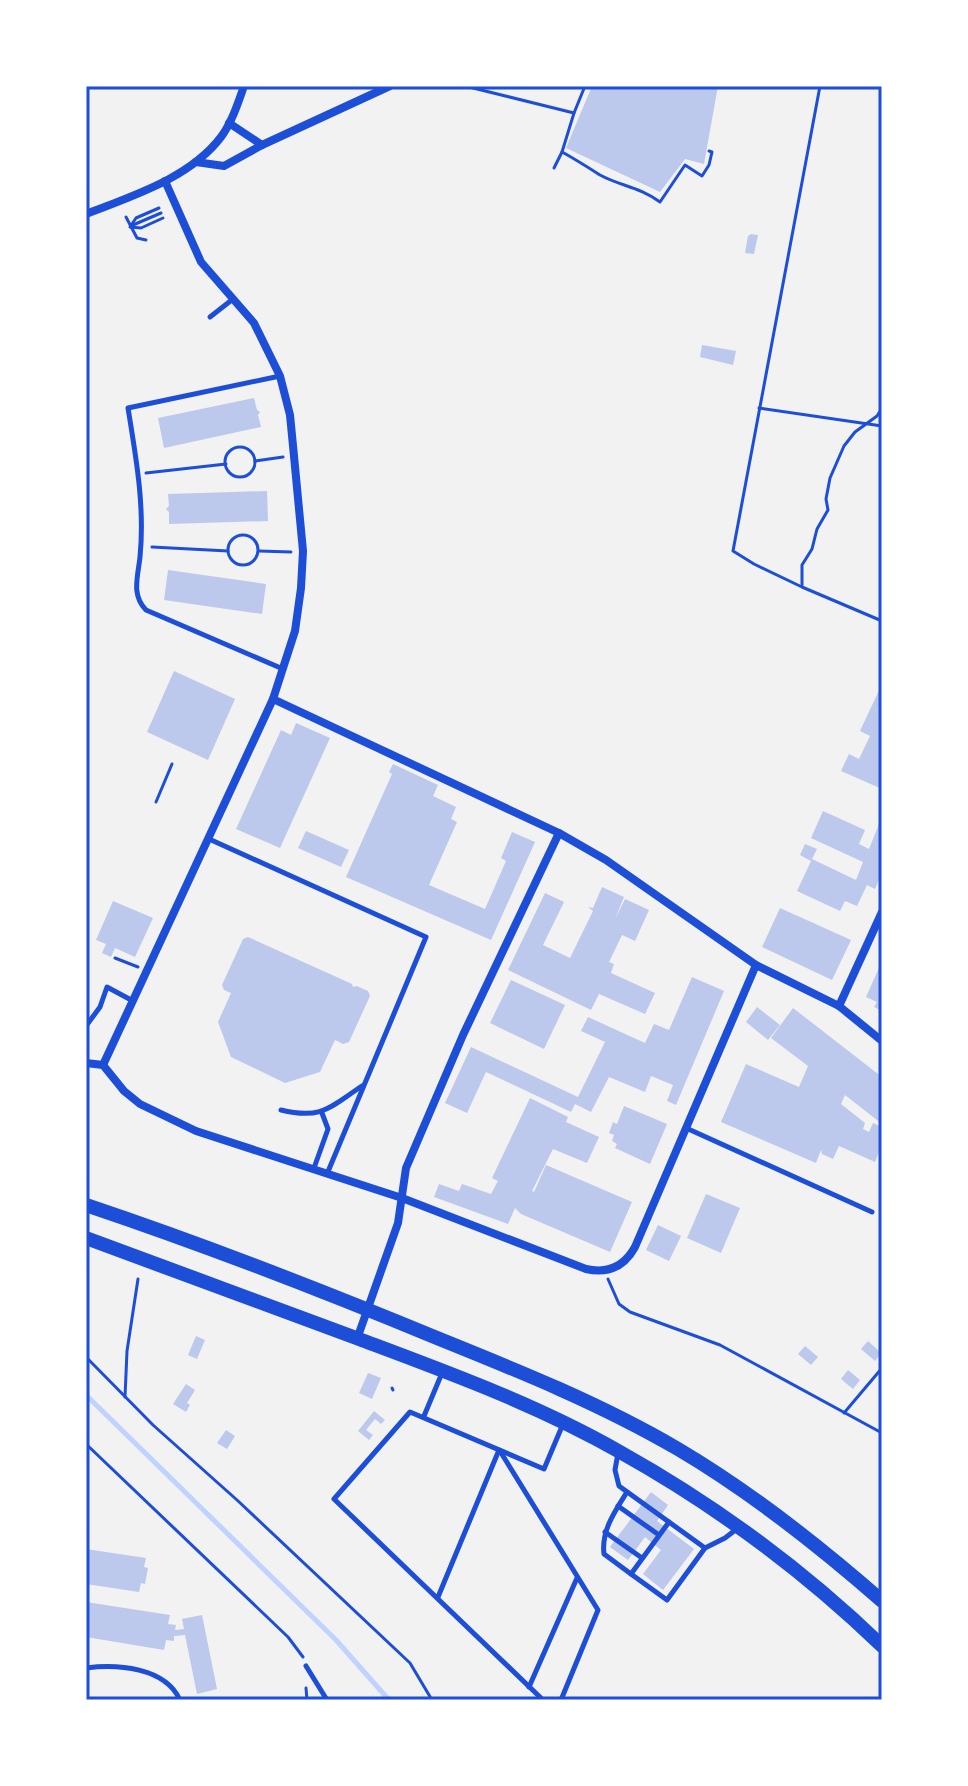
<svg xmlns="http://www.w3.org/2000/svg" width="968" height="1786" font-family="'Source Sans 3',sans-serif">
<style>
.lines{fill:none;stroke-linecap:round;stroke-linejoin:round}
.stream{stroke:#bfd3fe;stroke-width:5}
.building{fill:#bdc9ec}
.path{stroke:#1d4ed8;stroke-width:3}
.service{stroke:#1d4ed8;stroke-width:5}
.minor{stroke:#1d4ed8;stroke-width:8}
.primary{stroke:#1d4ed8;stroke-width:14}
.neatline{fill:none;stroke:#1d4ed8;stroke-width:3}
</style>
<rect width="100%" height="100%" fill="#f2f2f2"/>
<g class="lines">
<polyline class="stream" points="86,1395 336,1640 389,1700"/>
</g>
<g class="building">
<polygon points="592,86 718,86 704,164 685,159 660,192 566,148"/>
<polygon points="751,234 758,235 754,254 745,253 748,236"/>
<polygon points="702,345 736,351 733,365 700,357"/>
<polygon points="254,398 257,410 260,412 258,415 261,427 164,448 158,418"/>
<polygon points="267,491 268,521 169,524 169,512 166,509 169,506 168,494"/>
<polygon points="168,570 266,584 262,614 164,600"/>
<polygon points="174,671 235,699 208,760 147,732"/>
<polygon points="882,684 882,789 841,771 849,754 859,759 870,736 860,731"/>
<polygon points="296,723 330,738 280,848 236,829 281,730 291,735"/>
<polygon points="393,764 438,785 433,796 456,807 451,819 457,822 429,885 485,909 506,861 501,858 512,832 535,842 491,940 346,877 392,774 389,772"/>
<polygon points="823,811 865,830 859,844 869,849 879,824 882,826 882,873 875,889 867,885 857,906 845,901 840,911 797,891 811,861 800,855 805,844 817,849 812,859 856,880 863,862 811,838"/>
<polygon points="306,831 349,850 341,867 298,848"/>
<polygon points="602,887 624,897 615,919 625,899 649,910 635,941 622,935 609,962 614,964 611,973 655,993 645,1014 599,994 591,1010 508,970 545,893 564,902 543,945 570,958 593,911 588,907 593,908"/>
<polygon points="113,901 153,918 135,957 115,948 111,957 102,953 106,944 96,940"/>
<polygon points="780,908 851,940 832,980 762,947"/>
<polygon points="248,937 352,984 353,987 357,986 368,991 370,996 349,1042 343,1044 335,1040 320,1072 285,1083 231,1057 218,1022 231,993 224,990 222,985 243,939"/>
<polygon points="882,961 882,1011 874,1007 877,1002 866,997"/>
<polygon points="692,977 724,991 676,1105 667,1101 673,1085 651,1076 645,1092 609,1077 591,1112 575,1104 571,1112 486,1072 467,1113 445,1103 471,1047 578,1097 605,1042 581,1031 588,1017 645,1043 654,1024 669,1030"/>
<polygon points="511,980 565,1005 544,1049 490,1023"/>
<polygon points="757,1007 780,1025 768,1040 746,1022"/>
<polygon points="793,1008 882,1077 882,1124 845,1095 841,1104 865,1123 863,1129 869,1132 873,1123 882,1127 882,1153 879,1152 875,1162 839,1146 833,1159 822,1154 821,1150 816,1163 721,1122 746,1064 799,1087 808,1066 771,1038"/>
<polygon points="530,1098 568,1117 566,1122 599,1137 587,1163 553,1149 532,1191 534,1192 546,1165 632,1202 610,1252 521,1214 515,1208 508,1224 434,1197 439,1184 459,1191 462,1184 491,1194 498,1181 492,1178"/>
<polygon points="624,1106 667,1124 650,1164 615,1148 617,1144 612,1141 614,1135 609,1133 613,1122 617,1124"/>
<polygon points="706,1194 740,1208 721,1253 687,1238"/>
<polygon points="658,1225 681,1236 669,1261 646,1250"/>
<polygon points="196,1336 205,1340 197,1359 188,1355"/>
<polygon points="868,1341 881,1353 875,1361 861,1349"/>
<polygon points="805,1346 818,1357 811,1365 798,1354"/>
<polygon points="848,1370 860,1380 853,1389 841,1379"/>
<polygon points="368,1373 381,1378 372,1399 359,1393"/>
<polygon points="186,1384 195,1390 187,1403 190,1405 186,1412 173,1404"/>
<polygon points="374,1411 385,1420 381,1424 375,1419 366,1430 373,1435 369,1440 358,1431"/>
<polygon points="226,1430 235,1436 227,1449 217,1443"/>
<polygon points="651,1492 668,1505 657,1521 694,1549 663,1590 643,1574 661,1550 645,1537 628,1560 610,1547"/>
<polygon points="86,1549 146,1558 144,1567 148,1568 145,1584 141,1583 139,1592 86,1584"/>
<polygon points="86,1602 170,1615 168,1624 176,1625 175,1630 184,1629 182,1619 202,1615 217,1689 197,1694 185,1635 174,1636 174,1641 166,1640 164,1650 86,1637"/>
</g>
<g class="lines">
<g class="path">
<polyline points="465,86 574,113 585,86"/>
<polyline points="820,86 733,551 754,564 802,587 882,621"/>
<path d="M562,152c13,7 27,16 38,23 20,11 40,12 60,27l25,-37 17,11 7,-11 3,-13 -3,-1"/>
<polyline points="554,168 562,152 574,113"/>
<polyline points="159,208 136,218 130,227 141,228 163,218"/>
<polyline points="126,217 137,238 146,240"/>
<polyline points="133,225 161,213"/>
<polyline points="759,408 882,426"/>
<circle cx="240" cy="462" r="15"/>
<polyline points="255,461 283,457"/>
<polyline points="146,473 226,464"/>
<circle cx="243" cy="550" r="15"/>
<polyline points="152,547 228,551"/>
<polyline points="259,551 291,552"/>
<polyline points="802,585 802,565 812,549 817,529 828,510 826,499 830,478 844,446 855,432 877,416 882,408"/>
<polyline points="156,802 172,764"/>
<polyline points="115,958 138,967"/>
<polyline points="608,1279 619,1304 630,1312 720,1345 882,1433"/>
<polyline points="86,1357 153,1425 237,1500 410,1663 432,1700"/>
<polyline points="392,1388 393,1390"/>
<polyline points="125,1397 127,1351 138,1279"/>
<polyline points="844,1413 882,1368"/>
<polyline points="86,1444 288,1637 303,1657"/>
<polyline points="306,1688 307,1700"/>
</g>
<g class="service">
<polyline points="210,317 233,299"/>
<path d="M280,376l-152,32c8,49 17,99 12,149 -2,19 -9,38 6,53l137,59"/>
<polyline points="209,839 426,937 327,1174"/>
<polyline points="86,1026 100,1007 107,987 133,1001"/>
<path d="M281,1110c41,10 49,-3 81,-24"/>
<polyline points="686,1128 872,1212"/>
<polyline points="314,1168 328,1129 322,1113"/>
<polyline points="424,1416 442,1373"/>
<polyline points="500,1451 598,1610 561,1700"/>
<polyline points="618,1453 615,1470 619,1486 705,1548 725,1538 738,1528"/>
<path d="M627,1492c-12,19 -26,39 -23,62l27,20 38,-52"/>
<polyline points="618,1506 659,1535"/>
<polyline points="605,1532 642,1558"/>
<polyline points="631,1574 667,1600 705,1548"/>
<polyline points="438,1597 499,1450"/>
<polyline points="306,1666 327,1700"/>
<path d="M86,1668c31,-4 79,-1 94,32"/>
<polyline points="529,1687 577,1578"/>
<polyline points="543,1700 334,1499 410,1412 544,1469 563,1424"/>
</g>
<g class="minor">
<polyline points="229,123 262,145"/>
<polyline points="196,162 224,166 262,145 390,86"/>
<path d="M86,214c46,-18 104,-36 135,-77 11,-15 17,-34 23,-51"/>
<polyline points="273,699 559,833 606,860 756,965 839,1006 882,1041"/>
<polyline points="839,1006 882,912"/>
<path d="M86,1063l17,2 21,26 16,13 56,27 206,67 184,71c22,5 38,-2 49,-22l121,-282"/>
<polyline points="103,1065 273,699 295,631 301,588 303,551 294,456 290,415 280,376 254,323 201,262 165,181"/>
<polyline points="357,1339 398,1223 406,1168 463,1035 559,833"/>
</g>
<g class="primary">
<path d="M86,1205c119,40 235,85 351,133 82,33 164,66 241,111 73,43 140,96 204,152"/>
<path d="M86,1238c91,34 182,67 273,101 88,33 179,66 261,113 95,53 184,119 262,194"/>
</g>
</g>
<rect width="968" height="1786" fill="none" stroke="#ffffff" stroke-width="176"/>
<rect x="88" y="88" width="792" height="1610" class="neatline"/>
</svg>
